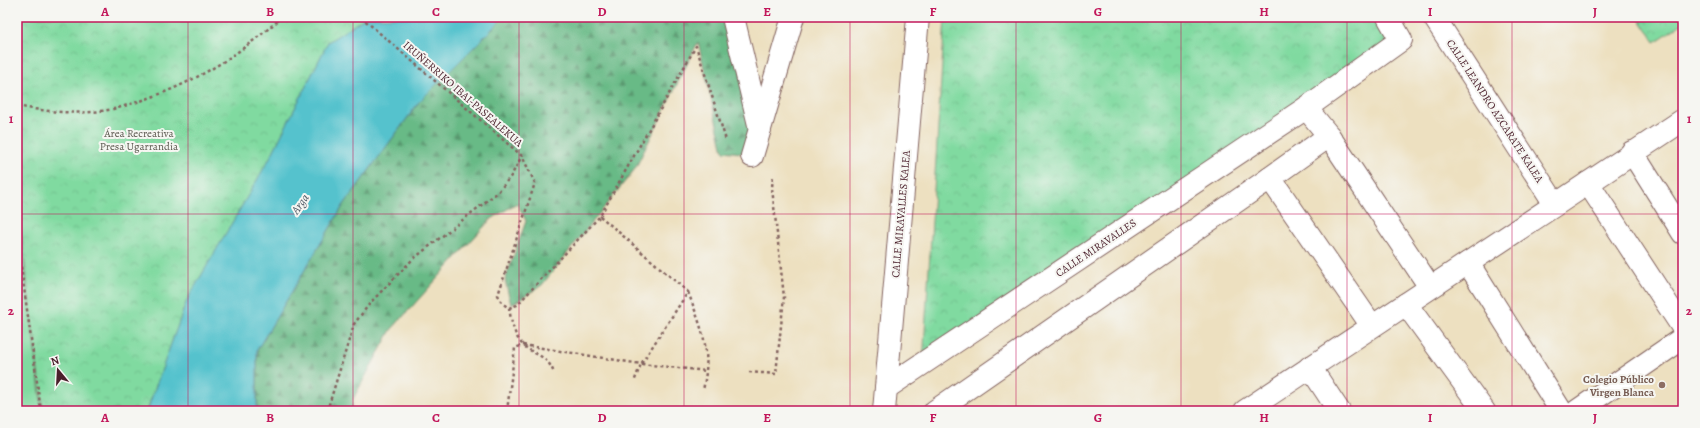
<svg xmlns="http://www.w3.org/2000/svg" width="1700" height="428" font-family="Alegreya,serif">
<style>
.forest{fill:url(#forest-firs);stroke:#596c58}
.park{fill:url(#park-crowns);stroke:#657c66}
.pitch{fill:#80daa0;stroke:#657c66}
.water{fill:#55c2cd;stroke:#50707c}
.lines{fill:none;stroke-linecap:round;stroke-linejoin:round}
.minor-casing{stroke:#83635f;stroke-width:24}
.path{stroke:#83635f;stroke-width:2.5;stroke-dasharray:3 3;stroke-linecap:butt}
.minor{stroke:#fff;stroke-width:22}
.grid{fill:none;stroke:#c2185b;stroke-width:1;stroke-opacity:0.55}
.education-dot{fill:#8d6e63;stroke:#f6f6f2;stroke-width:1.5}
.labels{text-anchor:middle;dominant-baseline:central;stroke-width:4;stroke-linejoin:round;paint-order:stroke}
.street-label{font-size:11px;fill:#4a1f2b;stroke:#f6f6f2}
.park-label{font-size:11px;fill:#5a574e;stroke:#f6f6f2}
.education-label{font-size:11px;font-weight:bold;fill:#785e54;stroke:#f6f6f2;text-anchor:end}
.water-label{font-size:12px;font-style:italic;fill:#4e5864;stroke:#f6f6f2}
.neatline{fill:none;stroke:#c2185b;stroke-width:1.5}
.grid-label{font-size:13px;text-anchor:middle;font-weight:bold;fill:#c2185b}
</style>
<defs>
<pattern id="forest-firs" width="22" height="20" patternUnits="userSpaceOnUse"><rect width="22" height="20" fill="#68ba86"/><path d="M5 1l3.5 6h-7zM16 11l3.5 6h-7z" fill="#58976e"/></pattern>
<pattern id="park-crowns" width="20" height="18" patternUnits="userSpaceOnUse"><rect width="20" height="18" fill="#80daa0"/><path d="M2 6a3 3 0 1 1 6 0M12 15a3 3 0 1 1 6 0" fill="none" stroke="#70bb8a"/></pattern>
</defs>
<rect width="100%" height="100%" fill="#f6f6f2"/>
<filter id="ink" filterUnits="userSpaceOnUse"><feTurbulence type="fractalNoise" baseFrequency=".025" numOctaves="2"/><feDisplacementMap in="SourceGraphic" scale="8" xChannelSelector="R" yChannelSelector="G"/><feConvolveMatrix kernelMatrix="1 2 1 2 8 2 1 2 1" color-interpolation-filters="sRGB"/></filter>
<filter id="wash" filterUnits="userSpaceOnUse"><feTurbulence type="fractalNoise" baseFrequency=".012" numOctaves="4" result="noise"/><feDisplacementMap in="SourceGraphic" scale="16" xChannelSelector="R" yChannelSelector="G"/><feGaussianBlur stdDeviation="0.9" result="paint"/><feColorMatrix in="noise" values="0 0 0 0 0 0 0 0 0 0 0 0 0 0 0 0 0 1.4 0 .05"/><feComposite in="paint" operator="in"/></filter>
<g filter="url(#wash)">
<rect width="100%" height="100%" fill="#ede0c0"/>
<polygon class="forest" points="504,17 727,17 753,120 751,154 723,151 698,42 635,169 542,285 511,305 505,280 526,221 517,203 490,220 391,330 353,399 352,411 257,411 257,350 343,206 419,102"/>
<g class="park">
<polygon points="17,17 369,17 325,49 150,402 148,411 43,411 17,198"/>
<polygon points="945,17 1388,17 1401,40 923,363"/>
<polygon points="1638,17 1683,17 1683,23 1655,42"/>
</g>
<polygon class="pitch" points="17,202 42,411 17,411"/>
<polygon class="water" points="366,17 504,17 419,102 343,206 257,350 257,411 148,411 150,402 187,300 271,156 328,42"/>
</g>
<g filter="url(#ink)">
<g class="lines">
<g class="minor-casing">
<g id="minor">
<polyline points="733,17 760,129"/>
<polyline points="1388,17 1401,40 1306,108 1329,136 1430,287"/>
<polyline points="1434,17 1555,204"/>
<polyline points="1632,152 1683,233"/>
<polyline points="752,156 793,17"/>
<polyline points="1270,178 1329,136"/>
<polyline points="1588,183 1683,328"/>
<polyline points="1468,263 1561,411"/>
<polyline points="1406,304 1484,411"/>
<polyline points="1310,367 1339,411"/>
<polyline points="886,388 1306,108"/>
<polyline points="884,411 918,17"/>
<polyline points="935,411 1270,178 1372,326"/>
<polyline points="1245,411 1683,120"/>
<polyline points="1577,411 1683,338"/>
</g>
</g>
<g class="path">
<polyline points="361,17 522,156 535,183 498,295 502,303 509,308 517,305 600,216 696,46 726,140"/>
<path d="M17,106c30,6 61,9 91,4 9,-1 19,-5 29,-8 55,-17 102,-47 145,-85"/>
<polyline points="600,216 688,292 641,364 634,382"/>
<polyline points="17,237 41,411"/>
<path d="M688,292c14,37 24,59 15,98"/>
<path d="M509,308c2,12 5,29 15,38 14,11 23,9 30,27"/>
<polyline points="749,372 776,374 784,297 772,188 773,175"/>
<polyline points="327,411 354,324 371,302 412,260 498,192 511,176 522,156"/>
<polyline points="507,411 515,348 523,345 641,364 707,371"/>
</g>
<use href="#minor" class="minor"/>
</g>
</g>
<path class="grid" d="M188,17v394M353,17v394M519,17v394M684,17v394M850,17v394M1016,17v394M1181,17v394M1347,17v394M1512,17v394M17,214h1666"/>
<circle class="education-dot" cx="1662" cy="385" r="4"/>
<g class="labels">
<g class="street-label">
<text transform="translate(463 94) rotate(41)">IRUÑERRIKO IBAI-PASEALEKUA</text>
<text transform="translate(1495 111) rotate(57)">CALLE LEANDRO AZCARATE KALEA</text>
<text transform="translate(901 214) rotate(-85)">CALLE MIRAVALLES KALEA</text>
<text transform="translate(1096 248) rotate(-34)">CALLE MIRAVALLES</text>
</g>
<g class="park-label">
<text x="139" y="133">Área Recreativa<tspan x="139" dy="13">Presa Ugarrandia</tspan></text>
</g>
<g class="education-label">
<text x="1654" y="379">Colegio Público<tspan x="1654" dy="13">Virgen Blanca</tspan></text>
</g>
<g class="water-label">
<text transform="translate(300 204) rotate(-55)">Arga</text>
</g>
</g>
<rect width="1700" height="428" fill="none" stroke="#f6f6f2" stroke-width="44"/>
<g transform="translate(58 370) rotate(342)" stroke="#f6f6f2" stroke-width="3" paint-order="stroke">
<path d="M0-3L7 15L0 10L-7 15Z" fill="#4a1f2b"/>
<text y="-6" font-size="11" font-weight="bold" text-anchor="middle" fill="#4a1f2b">N</text>
</g>
<rect x="22" y="22" width="1656" height="384" class="neatline"/>
<g class="grid-label">
<text x="105" y="16">A</text>
<text x="270" y="16">B</text>
<text x="436" y="16">C</text>
<text x="602" y="16">D</text>
<text x="767" y="16">E</text>
<text x="933" y="16">F</text>
<text x="1098" y="16">G</text>
<text x="1264" y="16">H</text>
<text x="1430" y="16">I</text>
<text x="1595" y="16">J</text>
<text x="11" y="123">1</text>
<text x="1689" y="123">1</text>
<text x="11" y="315">2</text>
<text x="1689" y="315">2</text>
<text x="105" y="422">A</text>
<text x="270" y="422">B</text>
<text x="436" y="422">C</text>
<text x="602" y="422">D</text>
<text x="767" y="422">E</text>
<text x="933" y="422">F</text>
<text x="1098" y="422">G</text>
<text x="1264" y="422">H</text>
<text x="1430" y="422">I</text>
<text x="1595" y="422">J</text>
</g>
</svg>
